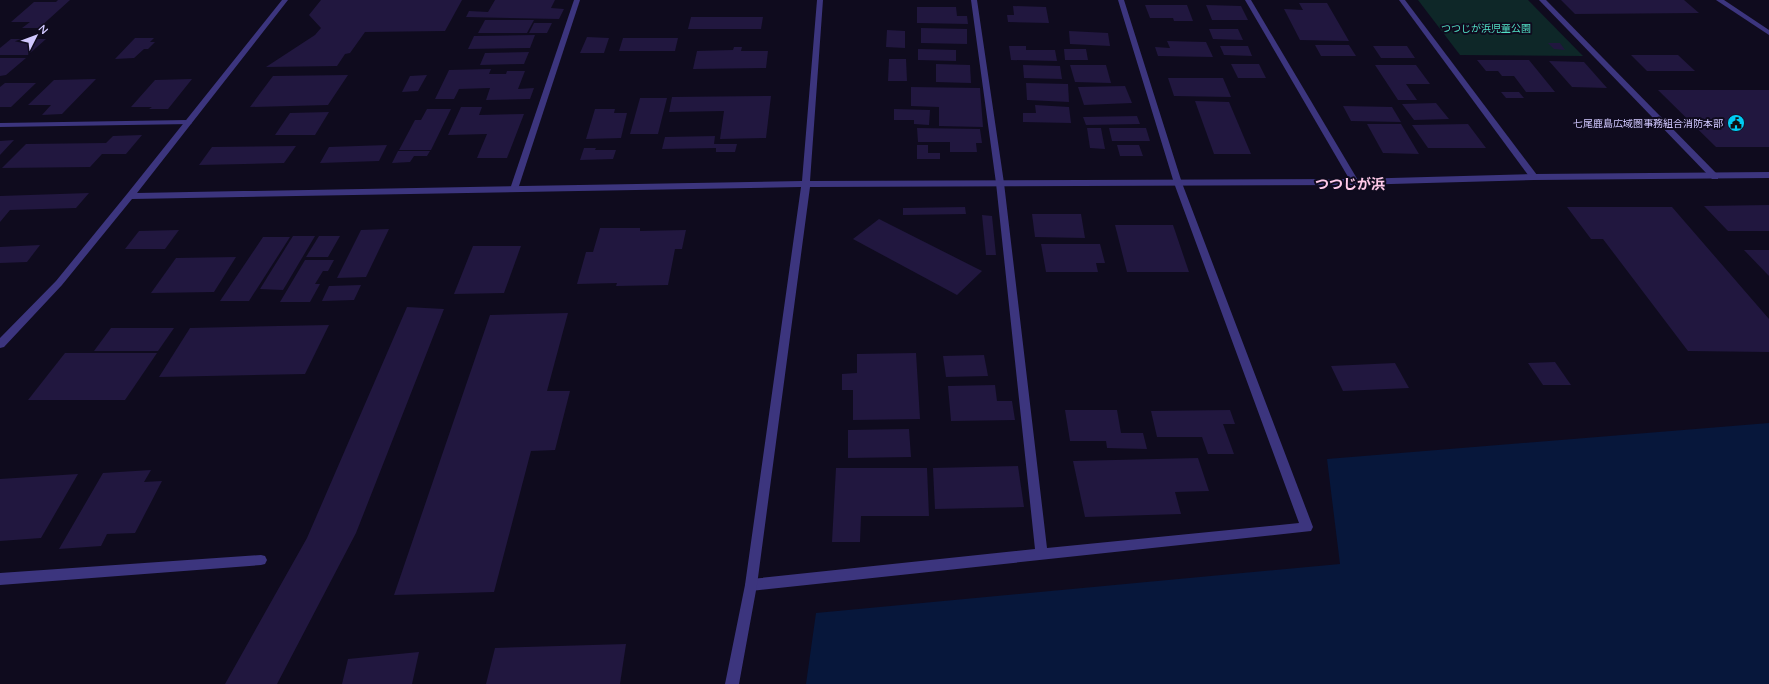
<svg xmlns="http://www.w3.org/2000/svg" width="1769" height="684" font-family="Quicksand,'Noto Sans JP',sans-serif">
<style>
.green{fill:#0e2728}
.water{fill:#07173b}
.building{fill:#21173f}
.lines{fill:none;stroke-linecap:round;stroke-linejoin:round}
.minor{fill:#3c357e;fill-rule:evenodd}
.tertiary{fill:#3c357e;fill-rule:evenodd}
.labels{text-anchor:middle;dominant-baseline:central;stroke-width:4;stroke-linejoin:round;paint-order:stroke}
.far-park-label{font-size:10px;fill:#52e1c6;stroke:#0f0b1e}
.far-poi-label{font-size:10px;fill:#d1c8ff;stroke:#0f0b1e;text-anchor:end}
.quarter-label{font-size:14px;font-weight:bold;fill:#ffcae9;stroke:#0f0b1e}
</style>
<rect width="100%" height="100%" fill="#0f0b1e"/>
<polygon class="green" points="1418,0 1528,0 1583,56 1460,55"/>
<polygon class="water" points="1769,423 1769,684 806,684 816,613 1340,564 1327,459"/>
<g class="building">
<polygon points="58,0 70,0 39,28 22,28 30,22 11,22 34,2 56,2"/>
<polygon points="321,0 462,0 445,31 365,32 350,53 345,54 337,66 266,67 315,35 321,28 309,15"/>
<polygon points="495,0 555,0 551,8 564,9 559,19 466,17 469,11 488,12"/>
<polygon points="1561,0 1684,0 1699,13 1575,14"/>
<polygon points="1299,3 1327,3 1349,41 1300,40 1284,9 1303,10"/>
<polygon points="1145,5 1187,5 1193,21 1174,21 1173,18 1150,18"/>
<polygon points="1206,5 1241,6 1248,20 1212,20"/>
<polygon points="1013,6 1046,7 1049,23 1008,22 1007,15 1014,15"/>
<polygon points="917,7 956,7 957,16 967,16 968,24 917,23"/>
<polygon points="691,17 763,17 761,29 688,29"/>
<polygon points="485,20 534,20 527,33 478,33"/>
<polygon points="534,23 552,23 547,33 529,33"/>
<polygon points="921,28 967,29 967,44 921,43"/>
<polygon points="1209,29 1238,29 1243,40 1213,39"/>
<polygon points="887,30 905,31 905,48 886,47"/>
<polygon points="1069,31 1108,33 1110,46 1070,44"/>
<polygon points="535,35 530,48 468,49 474,36"/>
<polygon points="587,37 609,38 604,53 580,53"/>
<polygon points="135,38 154,38 150,42 155,42 148,49 144,49 134,58 115,59"/>
<polygon points="623,38 678,38 675,51 619,51"/>
<polygon points="11,39 46,39 28,55 0,55 0,48"/>
<polygon points="1167,41 1206,42 1213,57 1158,56 1155,47 1170,48"/>
<polygon points="1548,43 1560,43 1565,50 1554,49"/>
<polygon points="1315,45 1349,45 1356,56 1321,56"/>
<polygon points="1009,46 1026,46 1026,50 1055,50 1057,61 1011,60"/>
<polygon points="1220,46 1248,46 1252,56 1224,55"/>
<polygon points="1373,46 1407,46 1415,58 1381,58"/>
<polygon points="734,47 742,47 741,51 768,51 766,68 693,69 697,51 733,50"/>
<polygon points="918,49 956,50 956,61 918,60"/>
<polygon points="1064,49 1086,49 1088,60 1065,60"/>
<polygon points="529,52 524,64 480,65 485,53"/>
<polygon points="1631,55 1678,55 1695,71 1647,71"/>
<polygon points="0,58 26,58 6,75 0,76"/>
<polygon points="889,59 906,59 907,81 888,81"/>
<polygon points="1477,60 1529,60 1555,92 1526,92 1514,76 1502,76 1498,71 1486,71"/>
<polygon points="1549,61 1584,62 1607,88 1572,87"/>
<polygon points="936,64 970,65 971,83 936,82"/>
<polygon points="1231,64 1259,64 1266,78 1238,78"/>
<polygon points="1023,65 1060,66 1062,79 1024,78"/>
<polygon points="1070,65 1106,65 1111,83 1075,82"/>
<polygon points="1375,65 1416,65 1430,84 1406,84 1417,100 1398,100"/>
<polygon points="491,69 489,74 506,74 507,71 525,71 518,89 534,88 530,99 486,100 490,88 459,89 454,99 435,99 449,70"/>
<polygon points="348,75 328,105 250,107 273,76"/>
<polygon points="427,75 418,91 402,92 410,76"/>
<polygon points="1168,78 1223,78 1231,97 1174,96"/>
<polygon points="96,79 62,114 42,115 51,105 28,105 54,80"/>
<polygon points="192,79 168,109 149,109 152,107 131,107 155,80"/>
<polygon points="5,83 36,83 11,107 0,107 0,87"/>
<polygon points="1026,83 1068,84 1069,102 1027,100"/>
<polygon points="1125,86 1132,103 1084,105 1078,87"/>
<polygon points="911,87 980,88 983,127 939,126 939,107 911,106"/>
<polygon points="1658,90 1769,90 1769,147 1716,147"/>
<polygon points="1501,92 1519,92 1524,98 1506,98"/>
<polygon points="771,96 766,138 720,139 724,111 669,112 672,97"/>
<polygon points="640,98 667,98 658,134 630,134"/>
<polygon points="1195,101 1229,102 1251,154 1214,154"/>
<polygon points="1436,103 1449,119 1414,120 1402,104"/>
<polygon points="1035,105 1069,107 1071,123 1023,122 1023,113 1036,113"/>
<polygon points="1343,106 1392,107 1401,122 1351,121"/>
<polygon points="461,107 482,107 479,115 524,114 507,158 477,158 487,134 448,135"/>
<polygon points="427,109 451,109 431,150 399,150 415,120 421,120"/>
<polygon points="595,109 615,109 614,113 627,113 621,138 586,139"/>
<polygon points="894,109 930,110 929,125 914,124 914,120 894,120"/>
<polygon points="329,112 315,135 275,135 290,113"/>
<polygon points="1137,116 1140,124 1086,125 1083,117"/>
<polygon points="1367,124 1401,124 1419,154 1383,153"/>
<polygon points="1468,124 1486,148 1428,148 1412,125"/>
<polygon points="917,128 980,129 982,143 976,143 977,152 950,152 950,142 918,142"/>
<polygon points="1087,128 1101,128 1105,149 1090,148"/>
<polygon points="1109,128 1146,128 1150,141 1112,141"/>
<polygon points="142,135 126,154 102,154 90,167 2,168 26,144 106,143 113,136"/>
<polygon points="715,136 714,144 737,144 735,152 716,152 716,148 662,149 665,137"/>
<polygon points="14,140 0,155 0,141"/>
<polygon points="387,145 379,161 320,163 329,147"/>
<polygon points="917,145 928,145 928,153 940,153 940,159 917,159"/>
<polygon points="1117,145 1139,145 1143,156 1120,156"/>
<polygon points="296,146 284,163 199,165 212,147"/>
<polygon points="584,148 596,148 595,150 616,150 613,159 580,160"/>
<polygon points="398,151 430,151 427,156 414,156 410,162 392,163"/>
<polygon points="89,193 76,208 10,210 0,222 0,196"/>
<polygon points="1769,205 1769,231 1728,231 1704,206"/>
<polygon points="965,207 966,214 903,215 903,208"/>
<polygon points="1567,207 1672,207 1769,319 1769,352 1688,351 1603,239 1591,239"/>
<polygon points="1032,214 1081,214 1085,238 1035,237"/>
<polygon points="982,215 992,216 996,255 986,255"/>
<polygon points="879,219 982,271 957,295 853,239"/>
<polygon points="1115,225 1173,225 1189,272 1127,272"/>
<polygon points="600,228 640,228 640,231 686,230 682,249 675,249 668,285 616,286 617,283 577,284 586,252 593,252"/>
<polygon points="389,229 366,277 337,278 361,230"/>
<polygon points="179,230 165,249 125,249 139,231"/>
<polygon points="293,236 315,236 283,290 260,289"/>
<polygon points="319,236 340,236 328,257 306,257"/>
<polygon points="263,237 290,237 249,301 220,301"/>
<polygon points="1041,244 1100,244 1105,263 1096,263 1098,272 1046,272"/>
<polygon points="40,245 27,262 0,263 0,247"/>
<polygon points="473,246 521,246 504,293 454,294"/>
<polygon points="1744,250 1769,250 1769,276"/>
<polygon points="236,257 214,292 151,293 176,258"/>
<polygon points="305,260 334,260 328,271 323,271 315,284 320,284 310,302 280,302"/>
<polygon points="361,285 354,300 322,301 329,286"/>
<polygon points="407,307 444,309 356,533 277,684 225,684 307,538"/>
<polygon points="568,313 547,391 570,391 555,450 531,451 494,592 394,595 490,315"/>
<polygon points="329,325 305,374 159,377 190,328"/>
<polygon points="111,328 174,328 158,351 94,351"/>
<polygon points="65,353 157,353 125,400 28,400"/>
<polygon points="916,353 920,419 853,420 853,390 842,390 842,374 857,373 857,354"/>
<polygon points="984,355 988,376 946,377 943,356"/>
<polygon points="1555,362 1571,385 1543,385 1528,363"/>
<polygon points="1395,363 1409,388 1343,391 1331,366"/>
<polygon points="995,385 997,401 1012,401 1015,420 951,421 948,386"/>
<polygon points="1065,410 1117,410 1121,433 1143,433 1147,449 1107,448 1106,441 1070,441"/>
<polygon points="1230,410 1235,424 1223,424 1234,454 1208,454 1202,437 1157,437 1151,411"/>
<polygon points="909,429 911,457 848,458 848,430"/>
<polygon points="1198,458 1209,491 1175,492 1181,514 1085,517 1073,461"/>
<polygon points="1018,466 1024,507 935,509 933,468"/>
<polygon points="836,468 927,468 929,516 861,516 860,542 832,542"/>
<polygon points="151,470 144,482 162,481 135,533 107,534 101,546 59,549 103,473"/>
<polygon points="78,474 41,538 0,541 0,479"/>
<polygon points="626,644 620,684 486,684 495,648"/>
<polygon points="419,652 412,684 342,684 348,659"/>
</g>
<g class="lines">
<g class="minor">
<polygon points="574,0 580,0 518,189 517,191 511,191 510,189"/>
<polygon points="971,0 977,0 1004,183 1047,548 1299,523 1174,183 1118,0 1124,0 1182,183 1313,527 1311,531 751,591 747,589 745,585 747,581 751,579 1035,549 996,183"/>
<polygon points="1245,0 1251,0 1359,182 1358,184 1355,185 1351,182"/>
<polygon points="1399,0 1405,0 1537,175 1537,179 1531,179"/>
<polygon points="1539,0 1546,0 1718,175 1718,179 1712,179"/>
<polygon points="1716,0 1724,0 1769,30 1769,35"/>
<polygon points="188,120 192,122 191,124 0,127 0,123"/>
<polygon points="261,555 265,556 267,560 265,564 261,565 0,585 0,573"/>
</g>
<polygon class="tertiary" points="282,0 288,0 137,193 802,181 817,0 823,0 810,181 1355,179 1534,174 1769,172 1769,178 1534,180 1355,185 810,187 757,585 739,684 725,684 745,585 801,187 132,199 62,285 4,347 0,348 0,338 56,281 127,194"/>
</g>
<defs>
<g id="civic-disc" transform="scale(0.9)"><circle r="9.5" fill="#00ccf3" stroke="#0f0b1e"/><path d="M-.6-6.5H3V-4.5H.6V-3L4-1V1h2V6H-6V1h2V-1L-.6-3ZM-1.2 2.5V6h2.4V2.5Z" fill="#111"/></g>
</defs>
<g fill-rule="evenodd">
<use href="#civic-disc" x="1736" y="123"/>
</g>
<g class="labels">
<g class="far-park-label">
<text x="1486" y="28">つつじが浜児童公園</text>
</g>
<g class="far-poi-label">
<text x="1723" y="123">七尾鹿島広域圏事務組合消防本部</text>
</g>
<g class="quarter-label">
<text x="1350" y="184">つつじが浜</text>
</g>
</g>
<g transform="translate(36 36) rotate(48)" stroke="#0f0b1e" stroke-width="3" paint-order="stroke">
<path d="M0-3L7 15L0 10L-7 15Z" fill="#d1c8ff"/>
<text y="-6" font-size="11" font-weight="bold" text-anchor="middle" fill="#d1c8ff">N</text>
</g>
</svg>
